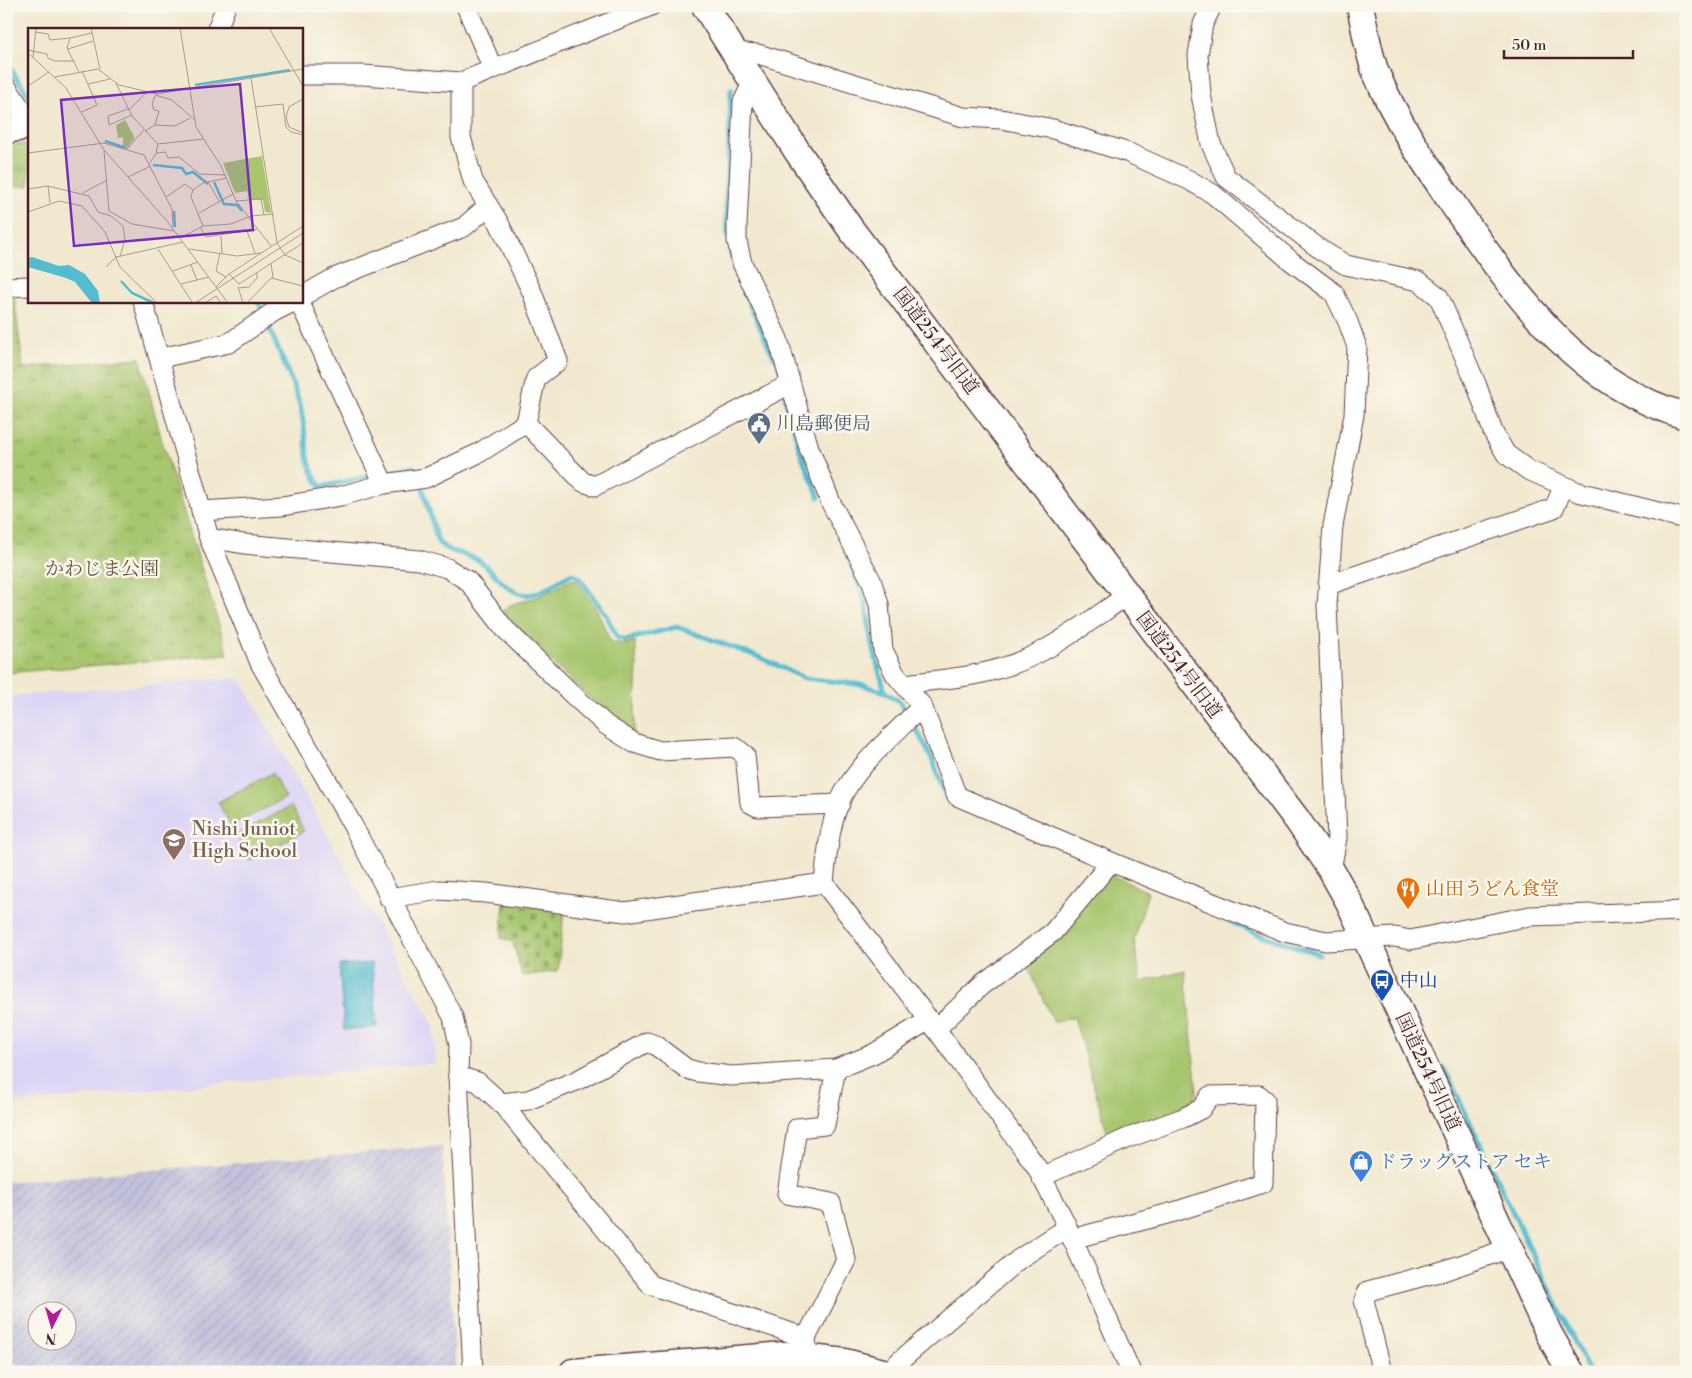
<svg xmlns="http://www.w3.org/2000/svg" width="1692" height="1378" font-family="'Libre Bodoni','Noto Serif JP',serif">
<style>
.built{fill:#ddd5f6}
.industrial{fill:url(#industrial-furrows);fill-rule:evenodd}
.grass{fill:#a7c66e;stroke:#78724c}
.cemetery{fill:url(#cemetery-stones);stroke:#78724c}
.park{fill:url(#park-tufts);stroke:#78724c}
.water{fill:#54bcd1;stroke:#4f6e7e}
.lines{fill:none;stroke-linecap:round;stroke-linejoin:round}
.stream{stroke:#54bcd1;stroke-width:5}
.street-casing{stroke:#633d44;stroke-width:21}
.secondary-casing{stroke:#633d44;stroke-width:29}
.street{stroke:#fff;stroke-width:19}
.secondary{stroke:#fff;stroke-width:26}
.labels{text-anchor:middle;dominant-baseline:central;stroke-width:5;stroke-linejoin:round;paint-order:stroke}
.street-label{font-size:19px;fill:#4a1f2b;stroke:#fbf7ec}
.service-label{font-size:19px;fill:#4e5e75;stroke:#fbf7ec;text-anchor:start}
.park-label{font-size:19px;fill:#66513f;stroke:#fbf7ec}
.education-label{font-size:19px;fill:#785e54;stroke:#fbf7ec;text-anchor:start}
.food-label{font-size:19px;fill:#c56008;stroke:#fbf7ec;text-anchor:start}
.transit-label{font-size:19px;fill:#164399;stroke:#fbf7ec;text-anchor:start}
.shop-label{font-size:19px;fill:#366cbe;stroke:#fbf7ec;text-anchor:start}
.inset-river{fill:none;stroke:#54bcd1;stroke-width:2.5}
.inset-road{fill:none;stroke:#ae988d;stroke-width:1}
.view{fill:#7b2cbf;fill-opacity:0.15;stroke:#7b2cbf;stroke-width:2.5}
.inset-edge{fill:none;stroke:#4a1f2b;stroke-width:2.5}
</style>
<defs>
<pattern id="industrial-furrows" width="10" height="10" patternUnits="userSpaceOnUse" patternTransform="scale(1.25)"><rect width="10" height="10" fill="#c2c1dc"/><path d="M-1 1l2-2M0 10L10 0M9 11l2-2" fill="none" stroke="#a8a5bd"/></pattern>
<pattern id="cemetery-stones" width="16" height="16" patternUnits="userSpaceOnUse" patternTransform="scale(1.25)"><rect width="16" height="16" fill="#a7c66e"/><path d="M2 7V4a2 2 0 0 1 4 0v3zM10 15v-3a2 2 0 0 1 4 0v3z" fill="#8aa05b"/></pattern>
<pattern id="park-tufts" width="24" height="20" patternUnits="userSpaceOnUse" patternTransform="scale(1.25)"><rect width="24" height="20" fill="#a7c66e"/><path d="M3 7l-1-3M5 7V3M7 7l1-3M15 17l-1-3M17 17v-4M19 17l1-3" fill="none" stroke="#8aa05b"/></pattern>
</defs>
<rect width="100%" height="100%" fill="#fbf7ec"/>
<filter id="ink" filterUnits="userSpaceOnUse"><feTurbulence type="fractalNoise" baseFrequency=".02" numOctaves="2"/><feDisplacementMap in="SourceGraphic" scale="10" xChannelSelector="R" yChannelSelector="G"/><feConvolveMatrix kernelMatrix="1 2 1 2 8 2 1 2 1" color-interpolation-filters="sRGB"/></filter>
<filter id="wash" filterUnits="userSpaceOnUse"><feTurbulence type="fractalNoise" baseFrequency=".0096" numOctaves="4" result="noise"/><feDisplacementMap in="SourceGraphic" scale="20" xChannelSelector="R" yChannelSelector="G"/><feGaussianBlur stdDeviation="1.12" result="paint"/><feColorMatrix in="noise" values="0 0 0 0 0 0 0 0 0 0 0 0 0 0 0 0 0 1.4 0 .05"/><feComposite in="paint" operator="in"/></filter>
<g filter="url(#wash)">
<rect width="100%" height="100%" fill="#f1e9cf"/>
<polygon class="built" points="240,678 434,1026 435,1063 6,1104 6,696"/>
<path class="industrial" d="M442,1146l14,226h-450v-190zM38,1310h30v30h-30z"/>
<g class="grass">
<polygon points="576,579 597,610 608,636 612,642 625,644 635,641 637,666 634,735 627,732 553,664 502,611 512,604 537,597 571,580"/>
<polygon points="272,773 286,798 231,826 218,802"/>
<polygon points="291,806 304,831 250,860 236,835"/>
<polygon points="1109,874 1148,892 1134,940 1141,982 1185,970 1197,1092 1193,1104 1108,1135 1074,1017 1054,1023 1026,962"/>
</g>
<polygon class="cemetery" points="504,903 564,911 558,971 522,976 513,942 501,938"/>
<g class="park">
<polygon points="6,144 24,144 29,147 29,186 6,186"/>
<polygon points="6,294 14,295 23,368 140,358 162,441 228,654 6,673"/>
</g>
<polygon class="water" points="372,963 377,1027 344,1030 339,965"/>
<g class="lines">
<g class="stream">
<polyline points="6,62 29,96"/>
<polyline points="728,236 726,205 731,89"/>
<polyline points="730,252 744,293 774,357"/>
<path d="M258,301c13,34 30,67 41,101 9,28 3,62 22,85l55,-12"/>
<polyline points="783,391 801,454 819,497"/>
<polyline points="384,473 412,467 418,475"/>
<path d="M421,482l17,60c10,11 26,11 38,17 9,4 16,13 23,20 29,30 42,11 73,-5l6,2 28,39 11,22 8,3 52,-13 82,30 45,21 59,7 22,7"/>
<polyline points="846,551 866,605 872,645 885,692 899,701 908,714"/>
<polyline points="912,721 933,761 946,797 952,802"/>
<polyline points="1204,909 1255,933 1319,954"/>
<polyline points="1444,1068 1589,1372"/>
</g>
</g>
</g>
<g filter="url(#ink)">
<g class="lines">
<g class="street-casing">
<g id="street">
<polyline points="466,6 493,69"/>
<polyline points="1212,6 1203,24 1198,55 1201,95 1211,144 1226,177 1321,250 1346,265 1419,281 1439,297 1477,386 1493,432 1506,454 1528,470 1578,492 1686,519"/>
<polyline points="217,29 226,6"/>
<polyline points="734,52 758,54 963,117 1001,119 1053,129 1129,153 1189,180 1213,194 1291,261 1334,293 1348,322 1357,347 1354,415 1333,526 1327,605 1337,838 1331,870"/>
<polyline points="301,75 363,75 461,82 651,6"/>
<polyline points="753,81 743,102 737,225 737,241 742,263 778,339 809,448 831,503 871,580 879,604 883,650 895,674 922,706 957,796 1111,862 1285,932 1326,941 1395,937 1410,940 1530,916 1686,911"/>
<polyline points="6,86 29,121"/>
<polyline points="6,287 29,286"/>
<polyline points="301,297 334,278 464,227 488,206"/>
<polyline points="143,301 209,538 260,663 353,826 453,1017 459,1045 458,1076 473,1372"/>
<polyline points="299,301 384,484"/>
<polyline points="160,358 229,343 275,311 295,301"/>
<polyline points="526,423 583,482 595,486 790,384"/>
<polyline points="201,511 282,506 341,496 384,484 426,478 479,453 526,423 536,378 558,361 532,292 499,223 473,181 461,137 461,82"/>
<polyline points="209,538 244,544 419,560 447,568 468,581 505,629 573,695 606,725 634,743 660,751 735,747 745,755 750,803 758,807 840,804"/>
<polyline points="1328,585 1554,508 1564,486"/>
<path d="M904,684c32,-4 66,-6 97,-16 46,-13 87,-46 125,-72"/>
<path d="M922,706c-25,26 -57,52 -76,83 -16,27 -19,64 -22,94l112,146 100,137 29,56 66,150"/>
<polyline points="389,898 439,890 486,893 625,912 824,883"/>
<polyline points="936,1029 982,985 1053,932 1111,862"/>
<polyline points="458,1076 478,1082 501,1103 651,1285 806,1338 807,1356"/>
<polyline points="501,1103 528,1100 576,1081 647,1042 655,1045 687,1069 698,1072 732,1076 836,1069 873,1054 929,1020"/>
<polyline points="1041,1177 1128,1138 1183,1118 1201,1109 1210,1096 1259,1095 1265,1100 1263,1183 1174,1212 1072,1239"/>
<polyline points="806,1338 846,1260 831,1203 787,1194 797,1128 825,1125 836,1069"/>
<polyline points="887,1372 1019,1259 1067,1228"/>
<polyline points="1382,1372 1364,1300 1368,1291 1446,1270 1510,1248"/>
</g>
</g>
<g class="secondary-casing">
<g id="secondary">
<polyline points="705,6 797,151 850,228 1298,821 1331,870 1349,902 1549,1334 1571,1372"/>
<path d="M1360,6c5,22 8,46 16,67 22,52 51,93 83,140 60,86 120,173 227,203"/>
<polyline points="6,130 29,126"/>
<polyline points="573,1372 785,1355 845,1362 883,1372"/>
</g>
</g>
<use href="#street" class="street"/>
<use href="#secondary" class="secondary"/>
</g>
</g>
<defs>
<g id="civic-pin" transform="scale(1.25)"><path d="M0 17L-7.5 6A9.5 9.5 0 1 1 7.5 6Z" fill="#5c6f8a" stroke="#fbf7ec"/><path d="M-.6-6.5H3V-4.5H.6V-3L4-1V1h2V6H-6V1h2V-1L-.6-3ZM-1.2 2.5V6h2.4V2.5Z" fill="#fff"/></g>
<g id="school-pin" transform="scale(1.25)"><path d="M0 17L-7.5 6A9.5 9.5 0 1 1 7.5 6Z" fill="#8d6e63" stroke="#fbf7ec"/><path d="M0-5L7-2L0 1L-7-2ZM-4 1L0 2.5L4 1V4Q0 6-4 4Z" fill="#fff"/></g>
<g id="restaurant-pin" transform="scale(1.25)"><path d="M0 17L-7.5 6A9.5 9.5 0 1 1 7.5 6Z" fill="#e8710a" stroke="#fbf7ec"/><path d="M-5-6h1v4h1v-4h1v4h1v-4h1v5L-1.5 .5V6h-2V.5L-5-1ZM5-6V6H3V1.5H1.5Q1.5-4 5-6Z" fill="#fff"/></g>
<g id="bus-pin" transform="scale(1.25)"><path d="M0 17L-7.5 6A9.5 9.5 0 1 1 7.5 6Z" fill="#1a4fb4" stroke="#fbf7ec"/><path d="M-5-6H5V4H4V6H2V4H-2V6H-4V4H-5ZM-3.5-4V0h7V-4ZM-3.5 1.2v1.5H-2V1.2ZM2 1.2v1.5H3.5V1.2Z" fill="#fff"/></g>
<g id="shop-pin" transform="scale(1.25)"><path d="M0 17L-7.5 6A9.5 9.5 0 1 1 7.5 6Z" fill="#3f7fe0" stroke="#fbf7ec"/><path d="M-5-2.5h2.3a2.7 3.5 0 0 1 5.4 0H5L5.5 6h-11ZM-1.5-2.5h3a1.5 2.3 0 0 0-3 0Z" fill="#fff"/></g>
</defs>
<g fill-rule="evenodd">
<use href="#civic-pin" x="759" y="424"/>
<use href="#school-pin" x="174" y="840"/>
<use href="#restaurant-pin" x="1408" y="889"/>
<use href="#bus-pin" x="1382" y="981"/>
<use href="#shop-pin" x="1361" y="1162"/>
</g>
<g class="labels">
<g class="street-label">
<text transform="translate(936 341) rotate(53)">国道254号旧道</text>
<text transform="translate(1179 665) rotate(53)">国道254号旧道</text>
<text transform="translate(1428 1072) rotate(65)">国道254号旧道</text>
</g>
<g class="service-label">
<text x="776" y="424">川島郵便局</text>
</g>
<g class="park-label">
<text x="102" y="569">かわじま公園</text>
</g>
<g class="education-label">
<text x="192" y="829">Nishi Juniot<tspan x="192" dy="22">High School</tspan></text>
</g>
<g class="food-label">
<text x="1426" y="889">山田うどん食堂</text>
</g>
<g class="transit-label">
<text x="1400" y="981">中山</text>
</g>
<g class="shop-label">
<text x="1378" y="1162">ドラッグストア セキ</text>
</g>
</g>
<g transform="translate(28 28)">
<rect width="275" height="275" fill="#f1e9cf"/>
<path d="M97,92l10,18 -8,10 -4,-2v-9l-5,1 -2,-13z" fill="#a7c66e"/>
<path d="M234,128l9,57 -6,-1 -2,-12 -14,-1 -2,-8 -12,2 -12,-30z" fill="#a7c66e"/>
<path d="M4,229l27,9 10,-1 16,9 13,17 2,12h-8l-17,-21 -9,-4 -38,-11v-9z" fill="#54bcd1"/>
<path class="inset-river" d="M167,57l95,-15M77,113l21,7M125,137l29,3 4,6 7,-2 15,12M186,154l10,22 13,1 5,6M146,183l1,16M93,253l11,12 22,10"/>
<path class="inset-road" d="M63,0l9,41M152,0l16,99 25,39 15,35 35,45M241,0l34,58M8,4l12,2 2,6 20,-2 -3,10 12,24M42,10l22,-5M40,21l25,-8M0,22l19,4 1,4 7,3h20M0,25l38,35 38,62 63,71 61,82M5,30l3,-30M27,49l43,-8 21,16 38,9 146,-25M223,50l26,165 8,12 18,8M88,55l16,33 26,28 -2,10 -7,10M60,56l22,-5M0,58l21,-14M127,67l17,5 23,20M275,71l-14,8 -3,10 3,10 14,6M227,79l28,-3 3,23 5,5 12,3M100,81l-20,7 1,9 23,-10M101,82l17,-17M54,84l15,-7 -15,-34M127,97l4,-14 -5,-1 -2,-6 3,-8M117,103l10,-6 20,1 15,-8M130,116l45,-5M99,121l17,-19M76,123l5,60 23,13 42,7M0,125l76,-10 40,12 28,54 1,19M129,125l8,-1 3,6 11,-1 21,17 26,1M100,149l23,-11M180,154l11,19M20,158l2,17M0,161l20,-3 41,10 9,16 13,4 12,10 2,13 -5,18M55,165l24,-13M138,169l19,-13 8,6M208,173l25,-2 3,16M0,184l31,-11 23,5 23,26 15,35 37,36M171,185l34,-19M175,198l-12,-29 2,-7 10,-7 24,-5M172,199l6,10 51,-8M219,203l8,22M193,208l1,17M152,210l23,-12 28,-2 20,-8 23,-2M130,221l34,53M161,221l48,7 24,-3M192,225l-4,18 10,6M243,235l2,15M163,237l6,15M78,239l10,-10 67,-15M145,243l25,-9M201,246l10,10 64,-41M153,256l28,-7M188,259l13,-13 74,-48M210,259l5,16M210,260l11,-1 8,-9v-5M167,275l108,-70M177,275l11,-7 5,7M219,275l24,-25 32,8"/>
<path class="view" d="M212,56l13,146 -179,16 -13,-146z"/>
<rect width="275" height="275" class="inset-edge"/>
</g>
<rect width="1692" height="1378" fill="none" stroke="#fbf7ec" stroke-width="25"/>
<g transform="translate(52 1326) rotate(185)"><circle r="24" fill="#fbf7ec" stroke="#b4a19f"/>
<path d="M0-4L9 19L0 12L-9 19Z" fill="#b5179e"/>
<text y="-8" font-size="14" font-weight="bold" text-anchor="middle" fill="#4a1f2b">N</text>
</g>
<path d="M1504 50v8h129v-8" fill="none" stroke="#4a1f2b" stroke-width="2.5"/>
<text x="1512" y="50" font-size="15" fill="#4a1f2b" stroke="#fbf7ec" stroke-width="4" paint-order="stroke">50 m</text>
</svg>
